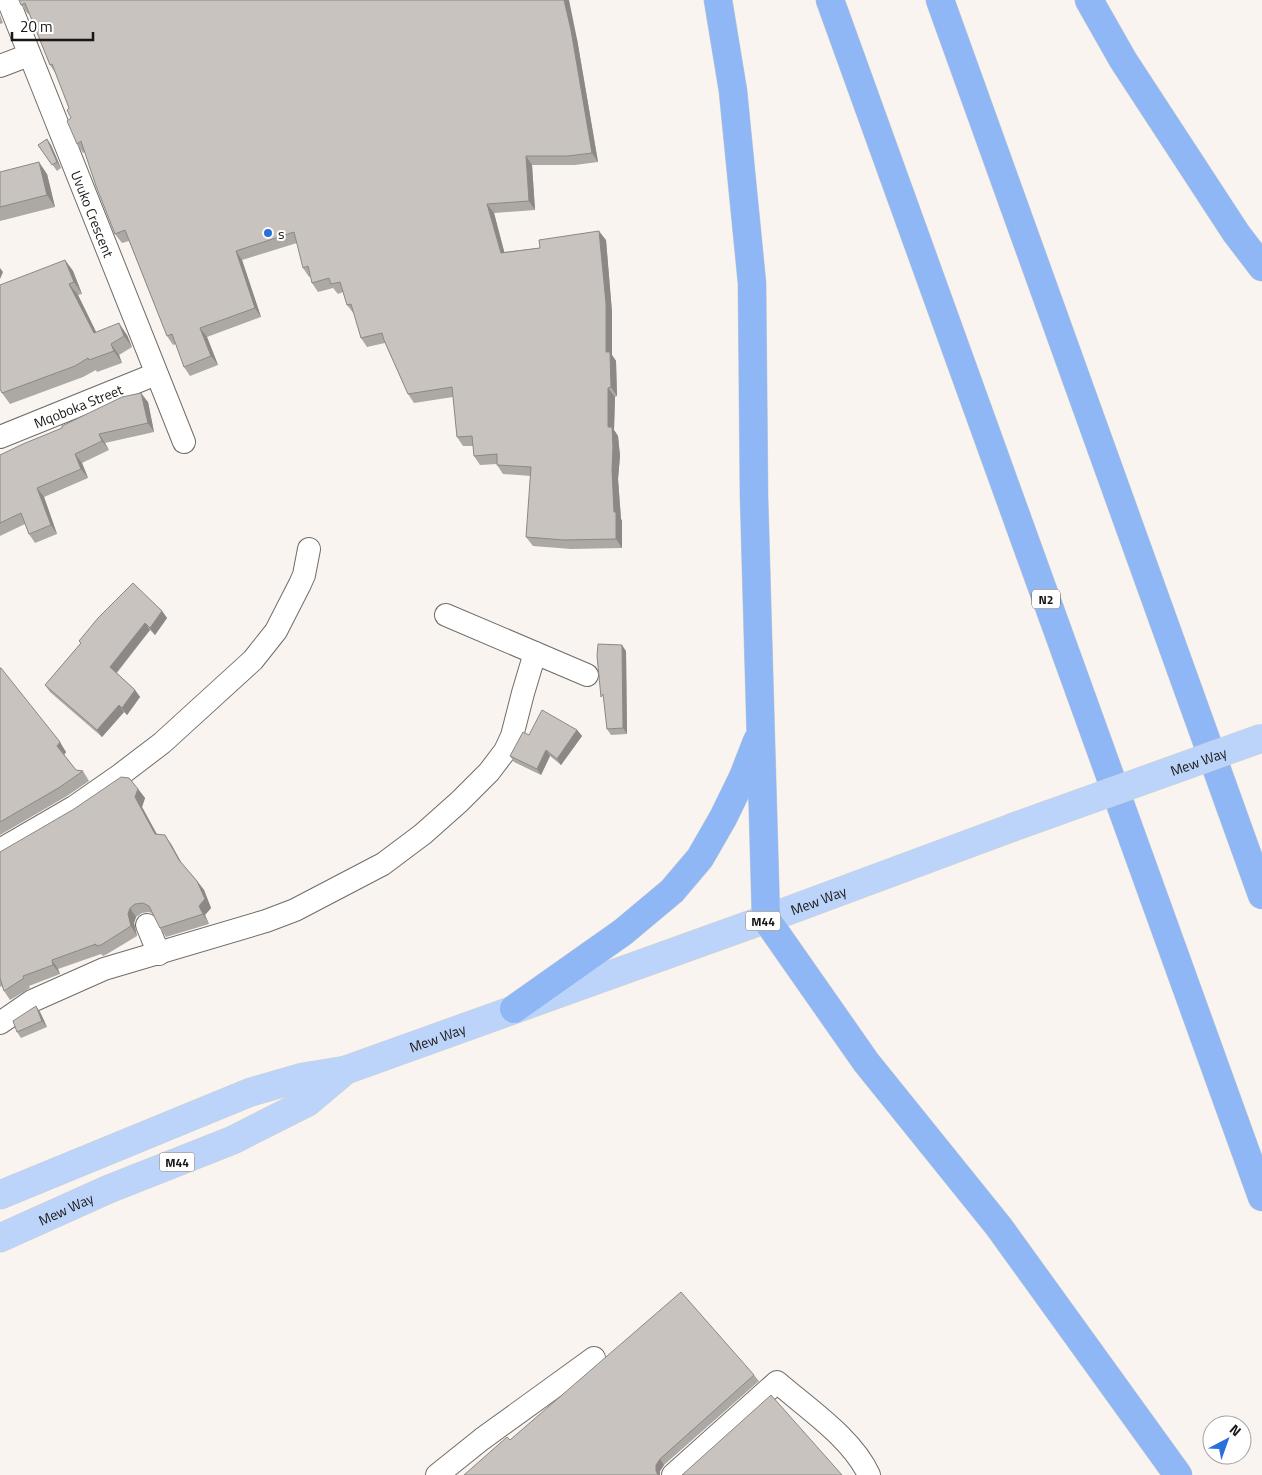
<svg xmlns="http://www.w3.org/2000/svg" width="1262" height="1475" font-family="'Titillium Web',sans-serif">
<style>
.lines{fill:none;stroke-linecap:round;stroke-linejoin:round}
.street-casing{stroke:#706c67;stroke-width:24}
.primary-casing{stroke:#d1d1d0;stroke-width:29}
.highway-casing{stroke:#d1d1d0;stroke-width:29}
.street{stroke:#fff;stroke-width:22}
.primary{stroke:#bcd4f9;stroke-width:28}
.highway{stroke:#8fb7f5;stroke-width:28}
.primary-bridge-casing{stroke:#d1d1d0;stroke-width:29;stroke-linecap:butt}
.primary-bridge{stroke:#bcd4f9;stroke-width:28}
.wall{fill:#aca8a3}
.shaded-wall{fill:#8c8885}
.building{fill:#c8c3be;stroke:#8c8885}
.poi-dot{fill:#2970dc;stroke:#fff;stroke-width:2}
.labels{text-anchor:middle;dominant-baseline:central;stroke-width:4;stroke-linejoin:round;paint-order:stroke}
.shield{fill:#fff;stroke:#5e5d5b;stroke-width:1}
.shield-label{font-size:12px;font-weight:bold;fill:#191715}
.street-label{font-size:14px;fill:#191715;stroke:#fff}
.poi-label{font-size:14px;fill:#191715;stroke:#fff;text-anchor:start}
</style>
<rect width="100%" height="100%" fill="#f9f4ef"/>
<g class="lines">
<g class="street-casing">
<g id="street">
<path id="s1" d="M8,0l176,442"/>
<polyline points="0,66 29,55"/>
<path id="s2" d="M0,437l156,-63"/>
<polyline points="446,615 587,675"/>
<polyline points="0,850 74,807 120,775 162,743 253,660 276,631 300,584 304,575 309,549"/>
<polyline points="147,925 159,954"/>
<polyline points="0,1023 32,1001 104,969 266,921 295,910 383,864 423,834 459,802 489,772 505,751 512,736 523,693 535,653"/>
<polyline points="437,1475 482,1439 594,1358"/>
<path d="M673,1475l104,-93c31,27 75,56 92,93"/>
</g>
</g>
<g class="primary-casing">
<g id="primary">
<path id="s3" d="M0,1195l251,-103 52,-15 43,-7 420,-151 245,-91"/>
<path id="s4" d="M0,1238l109,-49 124,-49 75,-38 38,-32"/>
</g>
</g>
<g class="highway-casing">
<g id="highway">
<polyline points="718,0 733,91 752,283 754,496 766,919 866,1062 999,1227 1178,1475"/>
<polyline points="830,0 1262,1197"/>
<polyline points="940,0 1262,895"/>
<polyline points="1089,0 1123,60 1236,233 1262,267"/>
<polyline points="514,1009 623,932 672,891 700,858 723,818 743,777 757,741"/>
</g>
</g>
<use href="#street" class="street"/>
<use href="#primary" class="primary"/>
<use href="#highway" class="highway"/>
<g class="primary-bridge-casing">
<g id="primary-bridge">
<path id="s5" d="M1011,828l251,-90"/>
</g>
</g>
<use href="#primary-bridge" class="primary-bridge"/>
</g>
<g class="wall">
<polygon points="19,0 577,39 598,162 575,165 532,165 535,210 494,213 504,252 606,240 612,312 612,355 616,361 617,396 615,397 614,430 618,436 620,456 618,479 621,519 622,521 622,548 571,549 533,546 526,537 531,476 503,474 497,465 497,464 480,465 474,456 473,446 463,446 457,437 453,397 414,403 408,394 385,343 367,347 361,338 354,314 347,305 343,292 338,294 333,288 318,292 312,283 311,276 309,277 303,268 297,243 242,260 261,317 207,337 218,365 190,376 184,367 176,344 173,345 167,336 129,241 122,243 115,234 85,152 83,153 77,144 69,108 56,74 50,65 29,13 28,14 21,5"/>
<polygon points="0,15 3,23 0,24"/>
<polygon points="47,139 51,145 61,168 57,171 38,145"/>
<polygon points="0,172 47,174 55,207 0,221"/>
<polygon points="65,260 73,271 82,294 78,295 96,332 127,335 132,347 119,355 122,363 97,372 96,370 83,377 10,404 2,393"/>
<polygon points="148,402 154,432 105,443 109,450 82,463 88,478 44,497 57,534 35,543 29,534 25,524 0,536 0,455"/>
<polygon points="162,611 167,618 155,635 150,630 117,673 135,690 140,697 127,715 124,712 102,737 50,692 45,685 81,643 79,641"/>
<polygon points="626,651 627,734 611,735 607,729 604,702"/>
<polygon points="0,668 66,752 64,755 76,770 83,771 89,781 67,796 0,835"/>
<polygon points="577,730 582,736 561,765 550,756 541,775 514,762 510,756 529,735"/>
<polygon points="138,789 145,798 142,807 157,834 171,844 182,864 197,881 204,890 211,908 205,915 209,924 166,937 160,928 153,914 149,912 142,913 136,917 134,923 137,936 107,954 103,956 101,954 58,969 60,974 29,986 30,988 10,1000 4,991 2,986 0,987 0,852"/>
<polygon points="40,1012 47,1027 21,1038 17,1032"/>
<polygon points="754,1375 759,1381 664,1465 660,1471 660,1475 464,1475 510,1440"/>
</g>
<g class="shaded-wall">
<polygon points="564,0 569,0 577,39 598,162 592,153"/>
<polygon points="47,139 51,145 61,168 57,162"/>
<polygon points="526,156 532,165 535,210 529,201"/>
<polygon points="39,162 47,174 55,207 47,195"/>
<polygon points="487,204 494,213 507,262 501,253"/>
<polygon points="599,231 606,240 612,312 612,355 616,361 617,396 611,387 606,352"/>
<polygon points="236,251 242,260 261,317 255,308"/>
<polygon points="65,260 73,271 82,294 74,282"/>
<polygon points="0,268 3,272 0,279"/>
<polygon points="69,284 78,295 102,344 94,333"/>
<polygon points="119,323 127,335 132,347 124,336"/>
<polygon points="200,328 207,337 218,365 211,356"/>
<polygon points="111,344 119,355 122,363 114,351"/>
<polygon points="608,388 615,397 614,430 618,436 620,456 618,479 621,519 622,521 622,548 616,539 608,427"/>
<polygon points="141,393 148,402 154,432 148,423"/>
<polygon points="99,434 105,443 109,450 102,441"/>
<polygon points="75,454 82,463 88,478 81,469"/>
<polygon points="37,488 44,497 57,534 51,525"/>
<polygon points="162,611 167,618 155,635 150,628"/>
<polygon points="145,623 150,630 115,674 110,667"/>
<polygon points="622,645 626,651 627,734 623,728"/>
<polygon points="135,690 140,697 127,715 122,708"/>
<polygon points="119,705 124,712 102,737 97,730"/>
<polygon points="577,730 582,736 561,765 557,759"/>
<polygon points="60,742 66,752 64,755 57,746"/>
<polygon points="546,750 550,756 541,775 537,769"/>
<polygon points="138,789 145,798 142,807 162,844 155,834 135,797"/>
<polygon points="165,835 171,844 185,869 179,860"/>
<polygon points="197,881 204,890 211,908 205,915 209,924 203,914 199,906"/>
<polygon points="130,908 136,917 134,923 137,936 131,926 128,914"/>
<polygon points="52,960 58,969 60,974 53,965"/>
<polygon points="36,1006 40,1012 47,1027 42,1021"/>
<polygon points="660,1459 664,1465 660,1471 660,1475 658,1475 656,1471 656,1465"/>
</g>
<g class="building">
<polygon points="19,0 564,0 571,30 592,153 568,156 526,156 529,201 487,204 501,253 540,248 539,240 599,231 606,303 606,352 610,352 611,387 608,388 608,427 612,427 613,447 612,470 614,512 616,512 616,539 564,540 526,537 531,467 497,465 497,454 474,456 472,436 457,437 452,387 408,394 384,340 382,333 361,338 351,304 347,305 340,282 331,284 329,278 312,283 308,266 303,268 294,232 236,251 255,308 200,328 211,356 184,367 172,334 167,336 125,230 115,234 96,186 81,141 77,144 67,121 71,118 67,110 69,108 52,64 50,65 25,3 21,5"/>
<polygon points="47,139 57,162 52,165 38,145"/>
<polygon points="39,162 47,195 0,207 0,172"/>
<polygon points="65,260 74,282 69,284 94,333 119,323 124,336 111,344 114,351 89,360 88,358 75,366 2,393 0,389 0,285"/>
<polygon points="141,393 148,423 99,434 102,441 75,454 81,469 37,488 51,525 29,534 21,513 0,523 0,455 23,444 62,428 62,426 122,397"/>
<polygon points="133,583 162,611 150,628 145,623 110,667 135,690 122,708 119,705 97,730 45,685 81,643 79,641 98,618"/>
<polygon points="598,644 622,645 623,728 607,729 603,694 601,697 597,656"/>
<polygon points="0,668 1,668 60,742 57,746 76,770 83,771 60,787 0,822"/>
<polygon points="542,710 577,730 557,759 546,750 537,769 510,756 523,732 529,735"/>
<polygon points="121,777 129,778 138,789 135,797 155,834 165,835 179,860 197,881 205,899 199,906 203,914 160,928 149,906 143,903 135,904 130,908 128,914 131,926 101,945 96,946 96,944 52,960 53,965 23,976 24,978 4,991 0,978 0,852 74,809"/>
<polygon points="36,1006 42,1021 17,1032 13,1021"/>
<polygon points="681,1292 754,1375 660,1459 656,1465 656,1471 658,1475 464,1475 507,1437 510,1440"/>
<polygon points="771,1395 842,1475 682,1475"/>
</g>
<circle class="poi-dot" cx="268" cy="233" r="5"/>
<g class="labels">
<g class="shield">
<rect x="1032" y="589.5" width="28" height="19" rx="4"/>
<rect x="745.5" y="911.5" width="35" height="19" rx="4"/>
<rect x="159.5" y="1152.5" width="35" height="19" rx="4"/>
</g>
<g class="shield-label">
<text x="1046" y="599">N2</text>
<text x="763" y="921">M44</text>
<text x="177" y="1162">M44</text>
</g>
<g class="street-label">
<text stroke="none"><textPath href="#s1" startOffset="230">Uvuko Crescent</textPath></text>
<text stroke="none"><textPath href="#s2" startOffset="84">Mqoboka Street</textPath></text>
<text stroke="none"><textPath href="#s5" startOffset="199">Mew Way</textPath></text>
<text stroke="none"><textPath href="#s3" startOffset="871">Mew Way</textPath></text>
<text stroke="none"><textPath href="#s3" startOffset="466">Mew Way</textPath></text>
<text stroke="none"><textPath href="#s4" startOffset="72">Mew Way</textPath></text>
</g>
<g class="poi-label">
<text x="278" y="233">s</text>
</g>
</g>
<g transform="translate(1227 1440) rotate(41)"><circle r="24" fill="#ffffff" stroke="#a3a2a1"/>
<path d="M0-4L9 19L0 12L-9 19Z" fill="#2970dc"/>
<text y="-8" font-size="14" font-weight="bold" text-anchor="middle" fill="#191715">N</text>
</g>
<path d="M12 32v8h81v-8" fill="none" stroke="#191715" stroke-width="2.5"/>
<text x="20" y="32" font-size="15" fill="#191715" stroke="#ffffff" stroke-width="4" paint-order="stroke">20 m</text>
</svg>
